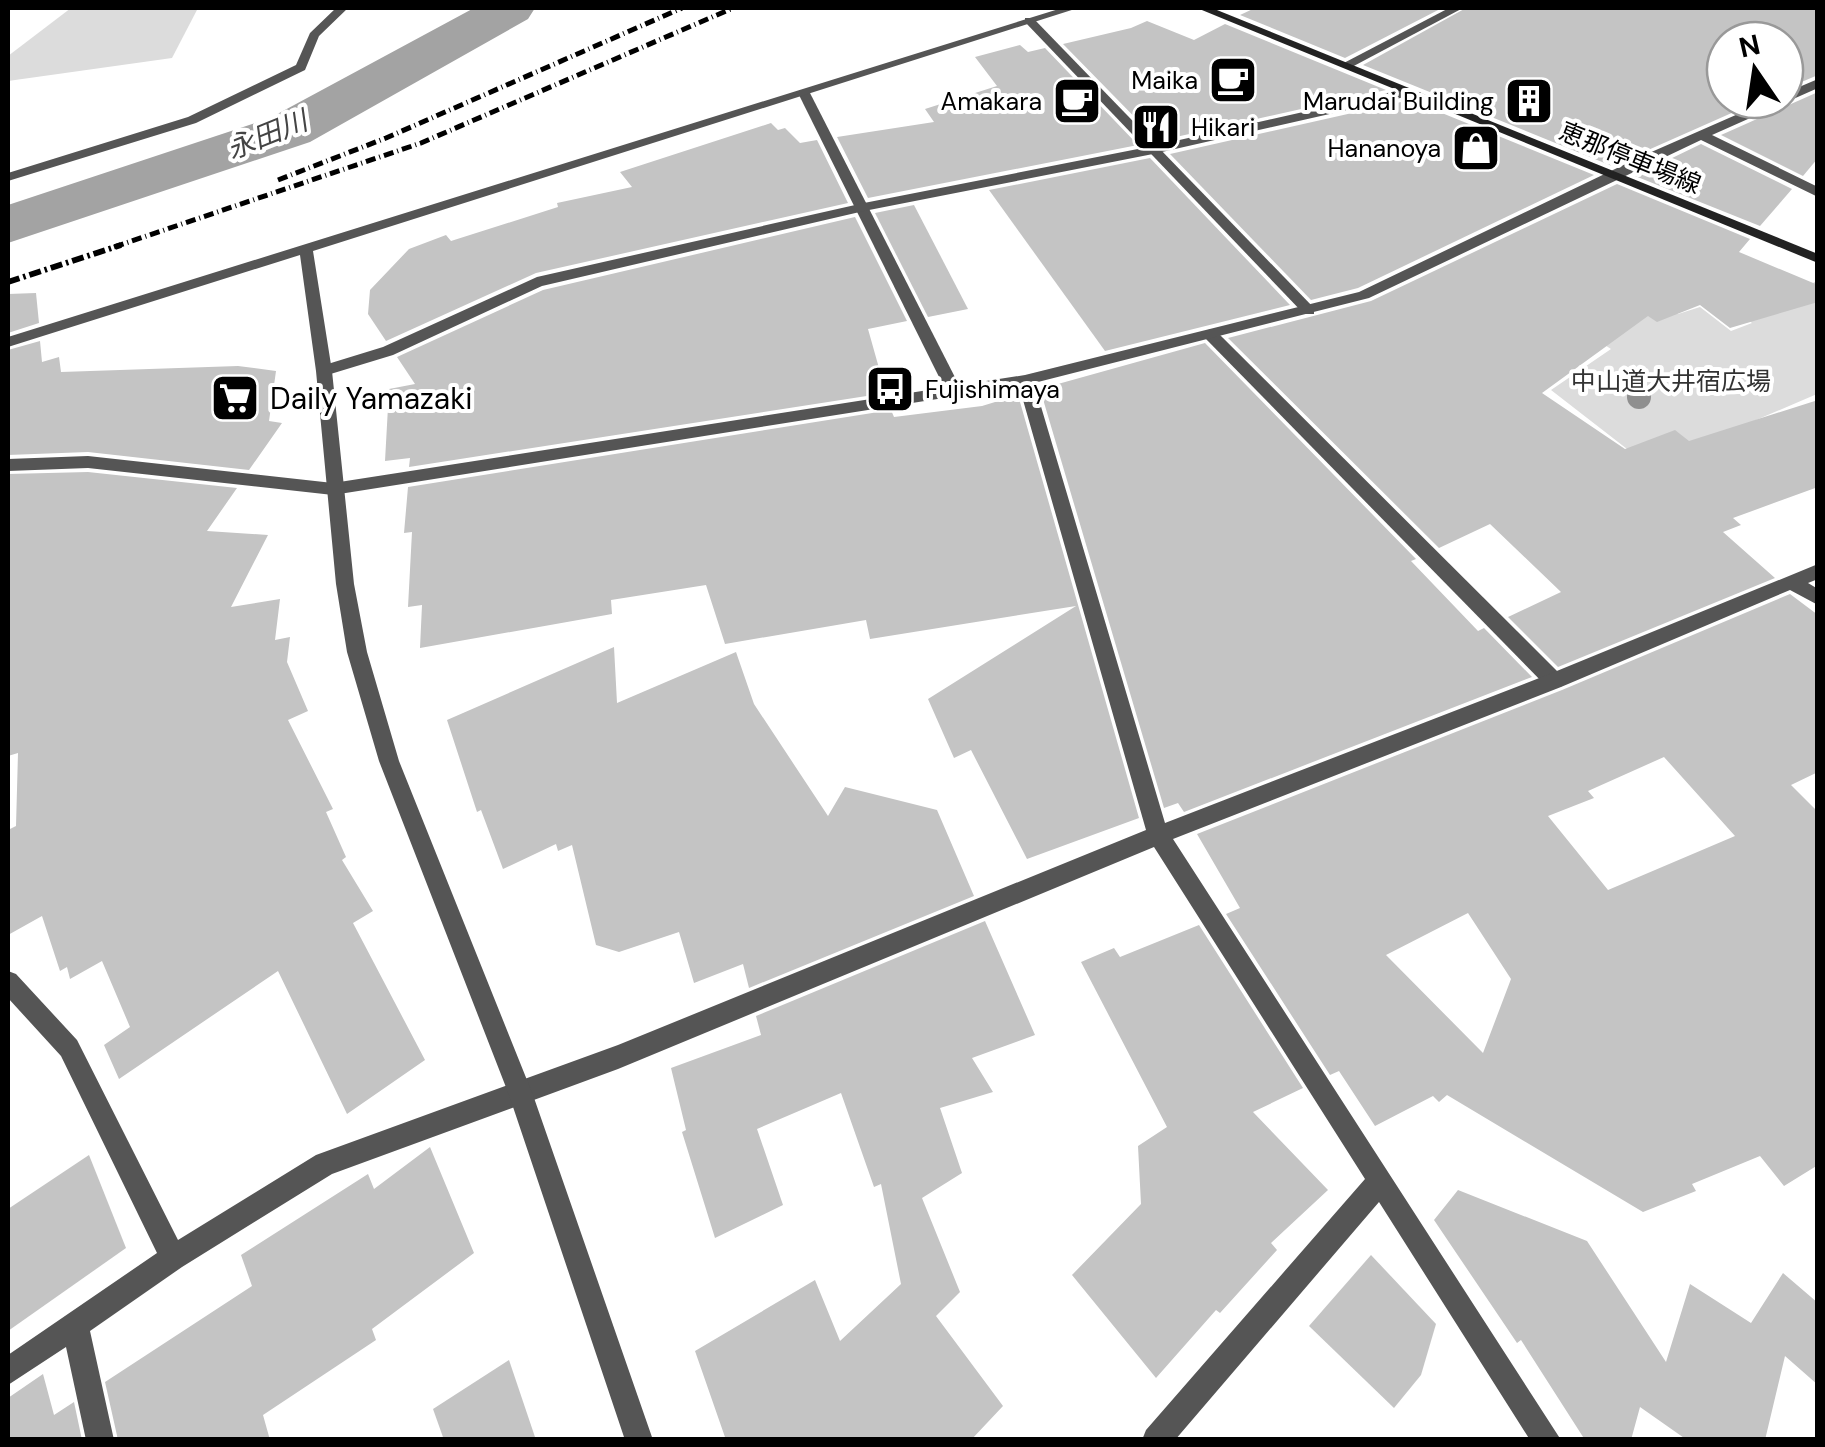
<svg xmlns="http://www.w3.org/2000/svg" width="1825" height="1447" font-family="'DM Sans','Noto Sans JP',sans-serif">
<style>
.green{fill:#dcdcdc}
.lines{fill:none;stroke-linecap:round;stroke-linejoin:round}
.river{fill:#a3a3a3;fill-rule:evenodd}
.building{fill:#c4c4c4;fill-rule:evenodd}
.service{fill:#555;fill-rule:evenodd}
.minor{fill:#555;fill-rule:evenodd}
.tertiary{fill:#555;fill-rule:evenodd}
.secondary{fill:#222;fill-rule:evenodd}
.rail-far1{stroke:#000;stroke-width:5;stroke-dasharray:10 4 1 4;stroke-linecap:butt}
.rail{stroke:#000;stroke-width:6;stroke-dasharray:12 4 2.5 4;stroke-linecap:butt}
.tree{fill:#8f8f8f}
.labels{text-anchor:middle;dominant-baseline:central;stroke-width:8;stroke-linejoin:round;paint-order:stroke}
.far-poi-label{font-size:25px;fill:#000;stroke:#fff;text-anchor:end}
.far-street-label{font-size:25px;fill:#000;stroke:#fff}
.far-park-label{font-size:25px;fill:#333;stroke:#fff}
.far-water-label{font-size:28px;font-style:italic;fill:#444;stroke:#fff}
.poi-label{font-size:30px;fill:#000;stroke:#fff;text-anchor:start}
</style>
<rect width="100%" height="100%" fill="#fff"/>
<g class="green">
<polygon points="71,8 198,8 172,58 8,81 8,56"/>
<polygon points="1815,282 1817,394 1649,466 1551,390 1611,349 1538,302 1644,291 1678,314 1700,307 1731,331 1752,323 1742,315"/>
</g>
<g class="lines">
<polygon class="river" points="474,8 535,8 528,19 310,142 8,243 8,205 270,118"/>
</g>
<g class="building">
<polygon points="1255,8 1442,8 1345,58 1240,15"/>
<polygon points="1466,8 1818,8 1818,75 1785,89 1785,40 1725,40 1725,100 1761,100 1612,166 1363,65"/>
<polygon points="1147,21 1194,40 1225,24 1386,90 1158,141 1063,44 1131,28"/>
<polygon points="1020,45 1028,52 1045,48 1138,145 868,198 837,137 934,122 925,109 997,86 975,57"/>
<polygon points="1818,92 1818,158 1803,176 1721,135"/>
<polygon points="1410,100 1594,175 1358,288 1311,300 1170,154"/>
<polygon points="771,123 778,130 785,128 800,143 817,140 848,203 536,273 386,341 368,314 370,290 409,249 446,235 451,241 558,207 557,203 632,187 620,172"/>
<polygon points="1701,144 1792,189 1760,226 1635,176"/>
<polygon points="1150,158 1290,305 1105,351 989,190"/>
<polygon points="1617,184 1750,239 1739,252 1818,285 1818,302 1730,328 1700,305 1657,322 1648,316 1542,393 1625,449 1675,430 1689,441 1818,400 1818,487 1733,518 1741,525 1723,532 1775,578 1558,667 1508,617 1561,592 1490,524 1439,548 1228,338 1371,301"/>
<polygon points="914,205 968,309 928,317 875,213"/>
<polygon points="855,217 907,321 868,329 886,393 409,467 410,458 385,461 389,389 415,384 397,357 543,290"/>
<polygon points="36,293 39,323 8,333 8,294"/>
<polygon points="40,341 42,362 59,357 61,372 238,366 276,371 269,421 282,423 249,470 88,452 8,455 8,350"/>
<polygon points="1205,343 1416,559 1411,561 1478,631 1484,628 1532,677 1184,812 1178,803 1164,808 1040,389"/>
<polygon points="1018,395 1139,818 1027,859 971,750 954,758 928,699 1076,606 870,639 866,620 725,644 706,585 611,600 612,614 420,648 422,605 408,607 412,532 404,533 408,487 891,410 894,417 982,406"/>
<polygon points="88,472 237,488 207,531 268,535 231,607 280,599 275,640 290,637 287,662 308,711 288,720 333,809 326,812 346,857 342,860 373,911 353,923 425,1060 347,1114 278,971 119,1079 104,1045 130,1027 102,961 70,979 67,967 60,971 42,916 8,935 8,830 16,826 18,753 8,756 8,474"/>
<path d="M1790,594l28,21v157l-27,13 27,27v353l-34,21 -24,-30 -68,28 4,7 -53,21 -196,-117 -8,7 -6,-6 -58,30 -36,-55 -9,4 -104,-161 14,-6 -43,-74 365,-144zM1664,757l71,79 -127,54 -60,-74 46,-18 -6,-7zM1468,913l43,66 -28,74 -97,-98z"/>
<polygon points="614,647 617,703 736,652 754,704 828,816 845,787 937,810 974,896 749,988 743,964 694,983 679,932 619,952 596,945 572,845 558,851 556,844 503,869 481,810 477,812 447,720"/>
<polygon points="985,921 1035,1035 972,1058 993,1092 940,1108 962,1173 922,1198 960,1292 936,1316 1003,1406 971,1440 726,1440 695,1351 815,1280 840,1341 901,1284 881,1184 874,1187 841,1093 757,1129 783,1205 715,1238 682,1132 686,1130 671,1068 761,1035 756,1016"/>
<polygon points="1199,925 1303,1088 1253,1112 1328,1190 1271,1243 1277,1250 1220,1313 1216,1310 1156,1378 1072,1275 1141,1204 1138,1146 1167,1127 1081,962 1114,948 1120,957"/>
<polygon points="430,1147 474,1253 372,1329 376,1340 263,1415 270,1440 118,1440 105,1382 252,1286 241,1255 368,1174 374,1189"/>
<polygon points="89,1155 126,1248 8,1331 8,1209"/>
<polygon points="1458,1190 1587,1241 1666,1362 1690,1284 1751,1323 1783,1273 1818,1303 1818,1385 1785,1356 1765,1440 1687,1440 1640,1407 1631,1440 1585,1440 1521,1340 1517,1343 1434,1220"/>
<polygon points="1371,1255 1436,1324 1421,1375 1394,1408 1309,1326"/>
<polygon points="509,1360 536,1440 444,1440 433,1409"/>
<polygon points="43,1374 54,1415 74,1402 82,1440 8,1440 8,1398"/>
</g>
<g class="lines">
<g class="service">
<polygon points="1025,18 1033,18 1314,308 1314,314 1304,314 1025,22"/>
<polygon points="800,90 810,93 962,391 960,395 948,395 946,391 798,93"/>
<polygon points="1210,329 1215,330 1561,675 1564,681 1561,687 1547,687 1205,338 1202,334"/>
</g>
<g class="minor">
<polygon points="336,8 348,8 319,36 305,70 196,123 8,181 8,173 188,117 296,65 310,33"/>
<polygon points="1449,8 1463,8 1350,68 1340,65"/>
<polygon points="1818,79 1818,88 1712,135 1818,187 1818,197 1701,140 1369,298 1034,383 1165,823 1547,675 1818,564 1818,579 1808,583 1818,589 1818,605 1790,590 1561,687 1173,839 1561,1440 1530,1440 1379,1202 1175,1440 1142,1440 1146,1430 1365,1179 1154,847 618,1069 332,1174 182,1267 90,1331 114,1440 86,1440 66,1347 8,1385 8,1355 157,1253 61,1056 8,998 8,971 16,974 77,1040 178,1240 316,1155 618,1045 1146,830 1019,386 333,495 88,468 8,471 8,459 88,456 333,483 1025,375 1359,292 1640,157 1770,100 1785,100 1785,93"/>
<polygon points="1405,89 1409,90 1409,96 1153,154 864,211 542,286 393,355 324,376 316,371 318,367 383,347 537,277 864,203 1153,146"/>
</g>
<polygon class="tertiary" points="1062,8 1078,8 313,251 332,371 354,584 367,652 399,761 533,1095 653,1440 625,1440 509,1095 379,761 347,652 336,584 316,371 300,255 8,347 8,337"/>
<polygon class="secondary" points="1197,8 1212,8 1818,254 1818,263"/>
<g class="rail-far1">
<polyline points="278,180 386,138 682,8"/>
<polyline points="114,247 421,143 733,8"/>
</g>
<polyline class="rail" points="8,282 121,245"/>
</g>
<circle class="tree" cx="1639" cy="397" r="12"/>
<defs>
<g id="cafe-square" transform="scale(2.5)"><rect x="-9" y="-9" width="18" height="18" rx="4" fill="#000" stroke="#fff"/><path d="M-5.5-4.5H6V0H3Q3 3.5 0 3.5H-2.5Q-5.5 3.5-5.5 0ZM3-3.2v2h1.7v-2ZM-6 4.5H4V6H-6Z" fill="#fff"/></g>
<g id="building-square" transform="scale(2.5)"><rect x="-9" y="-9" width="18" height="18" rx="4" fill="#000" stroke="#fff"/><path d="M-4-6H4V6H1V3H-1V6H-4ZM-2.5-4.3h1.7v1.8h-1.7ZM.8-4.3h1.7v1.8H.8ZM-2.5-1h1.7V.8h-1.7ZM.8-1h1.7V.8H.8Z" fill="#fff"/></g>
<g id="restaurant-square" transform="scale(2.5)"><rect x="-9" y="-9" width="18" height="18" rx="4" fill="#000" stroke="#fff"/><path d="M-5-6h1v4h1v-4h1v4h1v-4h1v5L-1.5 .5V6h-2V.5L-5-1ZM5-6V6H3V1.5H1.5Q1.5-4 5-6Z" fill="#fff"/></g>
<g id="shop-square" transform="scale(2.5)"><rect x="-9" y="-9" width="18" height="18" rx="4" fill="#000" stroke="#fff"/><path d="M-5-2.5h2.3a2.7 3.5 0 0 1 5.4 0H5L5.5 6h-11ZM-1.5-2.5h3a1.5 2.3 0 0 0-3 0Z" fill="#fff"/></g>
<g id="bus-square" transform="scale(2.5)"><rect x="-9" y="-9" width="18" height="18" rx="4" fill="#000" stroke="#fff"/><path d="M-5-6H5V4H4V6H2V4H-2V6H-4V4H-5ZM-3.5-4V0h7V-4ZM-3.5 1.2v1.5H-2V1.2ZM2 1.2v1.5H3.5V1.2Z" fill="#fff"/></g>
<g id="supermarket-square" transform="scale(2.5)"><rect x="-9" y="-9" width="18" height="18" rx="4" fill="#000" stroke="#fff"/><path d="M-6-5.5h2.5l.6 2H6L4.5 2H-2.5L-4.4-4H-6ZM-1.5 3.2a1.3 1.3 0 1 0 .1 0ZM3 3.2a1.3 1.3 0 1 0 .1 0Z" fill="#fff"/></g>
</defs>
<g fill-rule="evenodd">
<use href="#cafe-square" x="1233" y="80"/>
<use href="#cafe-square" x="1077" y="101"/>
<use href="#building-square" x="1529" y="101"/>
<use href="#restaurant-square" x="1156" y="127"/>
<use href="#shop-square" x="1476" y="148"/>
<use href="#bus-square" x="890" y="389"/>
<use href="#supermarket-square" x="235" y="398"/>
</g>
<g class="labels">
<g class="far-poi-label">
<text x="1198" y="80">Maika</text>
<text x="1042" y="101">Amakara</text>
<text x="1494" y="101">Marudai Building</text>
<text x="1191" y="127" text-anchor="start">Hikari</text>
<text x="1441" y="148">Hananoya</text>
<text x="925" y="389" text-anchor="start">Fujishimaya</text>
</g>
<g class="far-street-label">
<text transform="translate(1630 158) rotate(22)">恵那停車場線</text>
</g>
<g class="far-park-label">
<text x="1671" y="381">中山道大井宿広場</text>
</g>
<g class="far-water-label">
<text transform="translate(267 135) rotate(-22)">永田川</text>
</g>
<g class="poi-label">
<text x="270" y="398">Daily Yamazaki</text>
</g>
</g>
<rect width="1825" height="1447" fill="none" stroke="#000000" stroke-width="20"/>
<g transform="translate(1755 70) rotate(347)"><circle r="48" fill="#ffffff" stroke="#999999" stroke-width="2.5"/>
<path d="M0-8L18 38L0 25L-18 38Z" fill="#000000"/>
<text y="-15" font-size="28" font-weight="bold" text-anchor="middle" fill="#000000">N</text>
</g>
</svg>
